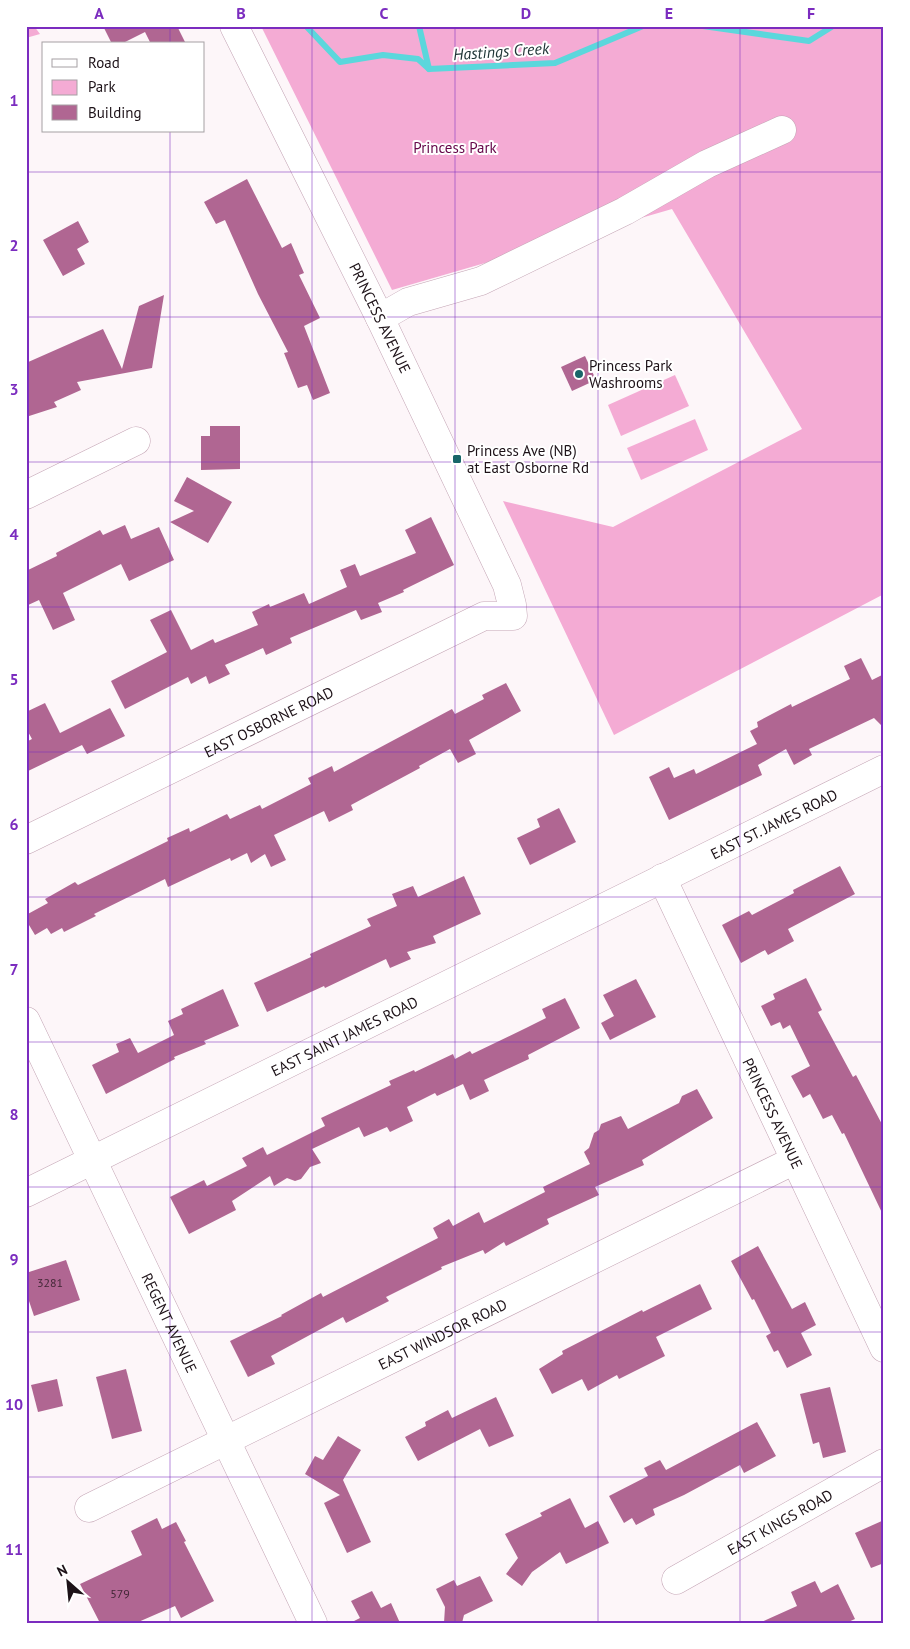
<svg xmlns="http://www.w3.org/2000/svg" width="910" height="1649" font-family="'PT Sans',sans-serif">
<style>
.green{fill:#f4abd4}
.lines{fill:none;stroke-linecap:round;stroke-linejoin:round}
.stream{stroke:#5bd7dc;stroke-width:6}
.building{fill:#b06692}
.minor-casing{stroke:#c4a5b5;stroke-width:29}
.minor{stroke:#fff;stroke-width:28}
.grid{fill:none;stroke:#7b2cbf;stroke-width:1;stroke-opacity:0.55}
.poi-dot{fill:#186669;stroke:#fff;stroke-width:2}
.labels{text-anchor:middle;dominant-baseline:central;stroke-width:4;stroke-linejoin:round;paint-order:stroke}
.number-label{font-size:12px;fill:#422736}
.park-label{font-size:15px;fill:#640548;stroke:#fff}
.street-label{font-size:15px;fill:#1d1218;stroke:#fff}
.poi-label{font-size:15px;fill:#1d1218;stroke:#fff;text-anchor:start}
.water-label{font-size:16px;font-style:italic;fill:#203637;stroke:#fff}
.neatline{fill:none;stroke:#7b2cbf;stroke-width:2}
.grid-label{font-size:16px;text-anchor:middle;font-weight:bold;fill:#7b2cbf}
</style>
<rect width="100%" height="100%" fill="#fdf6f9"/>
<g class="green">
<polygon points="26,26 34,26 40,34 26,38"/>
<polygon points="261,26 884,26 884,594 614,735 503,501 613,527 802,429 672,209 392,290"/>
<polygon points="675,375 689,406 621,436 608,405"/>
<polygon points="695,419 708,450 641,480 627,448"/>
</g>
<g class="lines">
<g class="stream">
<polyline points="306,26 340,62 383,55 418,59 429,69"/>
<polyline points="419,26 429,69 555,63 643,26"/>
<polyline points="703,26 809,41 833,26"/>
</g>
</g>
<g class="building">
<polygon points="103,26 177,26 186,44 151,44 145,32 121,44 112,44"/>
<polygon points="247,179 282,248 291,243 304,273 299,275 320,318 304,326 330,393 313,400 307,385 298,388 284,353 288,352 258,294 225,220 216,224 204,202"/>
<polygon points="78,221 89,242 77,249 85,264 63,276 43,240"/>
<polygon points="164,295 152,368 77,382 81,390 54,402 57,407 26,417 26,363 103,329 122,369 139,306"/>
<polygon points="585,356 596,380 572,391 561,367"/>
<polygon points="210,426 240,426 240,469 201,470 201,436 210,436"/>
<polygon points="187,477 232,502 208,543 170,522 194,511 174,501"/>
<polygon points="431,517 454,565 403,590 404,592 378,603 382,612 361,620 356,610 290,638 292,643 266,655 263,648 225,665 230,674 209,684 206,676 191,684 188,677 125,709 111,681 167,652 150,620 171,610 191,650 213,639 215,643 258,625 252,612 269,604 270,607 304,593 309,604 347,587 340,570 355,564 360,576 416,553 405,530"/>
<polygon points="125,525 131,539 159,527 174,560 129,581 121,564 63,593 75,620 53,630 39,600 26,606 26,571 57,556 56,553 100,530 103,535"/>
<polygon points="861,658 872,680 884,674 884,728 874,718 809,749 812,755 794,765 786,749 758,765 762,775 669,820 649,777 669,767 674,778 694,769 696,774 757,744 750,731 758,727 757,722 791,704 792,707 850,679 844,666"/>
<polygon points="506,683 521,711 469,740 476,754 458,763 450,749 419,766 420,768 351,805 353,810 329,822 324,811 274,835 286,860 271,867 265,854 251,863 247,853 231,861 230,858 168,887 165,879 94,914 96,916 64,932 62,928 51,934 47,928 35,935 26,920 26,915 48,903 45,899 75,882 78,885 168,841 167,838 189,828 190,832 227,814 230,819 260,805 262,809 311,784 308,778 332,766 334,772 452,709 455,714 484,699 482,695"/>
<polygon points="45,703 60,733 110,708 125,736 87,754 82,745 26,772 26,742 32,739 26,728 26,712"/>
<polygon points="559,808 576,842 530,865 517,838 540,827 537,819"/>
<polygon points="840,866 855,894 788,929 794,941 768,955 765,950 741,963 722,925 749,911 752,915 794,893 793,890"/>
<polygon points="464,876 481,914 433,936 436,943 407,952 411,959 390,968 386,959 325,988 324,986 267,1012 254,983 311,957 310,954 371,926 367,919 397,906 392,894 413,886 418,897"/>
<polygon points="806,978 822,1010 818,1012 853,1077 856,1075 884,1128 884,1217 844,1133 842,1134 832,1115 823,1119 810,1094 803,1098 791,1076 810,1066 790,1025 783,1029 780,1022 771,1026 761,1006 775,999 773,994"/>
<polygon points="636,979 656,1017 610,1040 601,1023 614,1016 603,995"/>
<polygon points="223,989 239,1026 204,1041 206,1044 174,1057 175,1059 106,1094 92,1065 119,1052 116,1044 130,1038 138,1053 174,1035 168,1021 183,1014 181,1009"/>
<polygon points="565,998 580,1028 528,1055 529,1059 484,1080 489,1091 470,1100 463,1084 437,1096 435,1093 407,1107 413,1121 390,1132 387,1127 364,1137 359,1127 312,1149 321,1163 310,1167 301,1179 295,1181 287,1178 274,1186 270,1176 232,1201 236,1210 189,1234 170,1197 204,1180 207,1186 247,1166 242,1158 263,1147 267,1155 325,1126 321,1118 391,1085 389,1081 414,1070 415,1072 453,1054 455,1059 470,1051 472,1054 526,1028 546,1018 542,1009"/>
<polygon points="697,1089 713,1118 642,1160 644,1165 595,1187 599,1195 547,1219 549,1224 506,1246 504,1242 485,1254 483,1250 441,1267 442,1269 386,1297 389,1301 346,1323 343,1317 271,1356 275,1364 248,1377 230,1341 282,1316 281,1315 321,1293 323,1297 438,1238 433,1228 449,1219 453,1226 479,1212 484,1223 545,1192 543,1187 590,1164 584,1152 589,1148 594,1133 599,1130 601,1124 621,1116 628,1129 679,1103 682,1096"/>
<polygon points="758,1246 792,1309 805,1302 816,1325 801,1333 812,1355 787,1368 778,1350 774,1352 766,1336 771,1333 754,1299 752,1300 731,1261"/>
<polygon points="66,1260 80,1300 34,1316 26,1292 26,1273"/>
<polygon points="700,1284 712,1309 656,1337 665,1356 619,1379 617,1375 588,1391 582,1379 552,1394 539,1369 563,1354 562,1351 642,1310 643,1312"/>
<polygon points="126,1369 142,1431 112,1439 96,1377"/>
<polygon points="57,1379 63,1406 38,1412 31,1385"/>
<polygon points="830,1387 846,1452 823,1458 819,1442 813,1444 800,1394"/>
<polygon points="496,1397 514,1436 489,1447 480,1429 418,1461 405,1437 426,1426 425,1422 448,1410 452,1418"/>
<polygon points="757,1422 776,1456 744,1473 740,1465 684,1495 653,1509 655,1515 636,1525 632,1518 624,1523 609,1496 648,1476 644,1468 660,1460 666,1470"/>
<polygon points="338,1436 361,1450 343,1480 371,1542 347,1553 324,1503 340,1495 305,1474 315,1456 323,1460"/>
<polygon points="570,1498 585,1528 598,1521 609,1543 566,1564 560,1552 532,1572 522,1586 506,1574 518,1558 505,1534 542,1516 540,1513"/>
<polygon points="157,1518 162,1529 176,1522 186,1541 184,1542 214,1601 181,1618 175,1606 136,1623 100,1623 80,1584 142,1555 131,1531"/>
<polygon points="884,1520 884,1563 871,1568 855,1533"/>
<polygon points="480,1576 493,1601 464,1615 462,1623 444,1623 445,1607 436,1589 454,1580 457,1586"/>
<polygon points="815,1581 821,1593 838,1584 855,1619 846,1623 759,1623 797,1606 791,1592"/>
<polygon points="372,1591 381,1608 391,1603 400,1623 350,1623 360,1618 351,1601"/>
</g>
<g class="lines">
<g class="minor-casing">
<g id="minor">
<polyline points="380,318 408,302 481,281 625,211 707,164 782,130"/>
<polyline points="26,495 136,441"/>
<path id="s1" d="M26,840l458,-224h29l-1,-11 -5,-20 -127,-267 -146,-292"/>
<path id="s2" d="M662,878l222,470"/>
<path id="s3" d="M26,1021l287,602"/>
<path id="s4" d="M26,1193l858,-424"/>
<path id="s5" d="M89,1508l706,-348"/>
<path id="s6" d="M676,1580l208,-117"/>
</g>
</g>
<use href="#minor" class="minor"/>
</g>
<path class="grid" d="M170,26v18M312,26v1597M455,26v1597M598,26v1597M740,26v1597M170,131v1492M26,172h858M26,317h858M26,462h858M26,607h858M26,752h858M26,897h858M26,1042h858M26,1187h858M26,1332h858M26,1477h858"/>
<g class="poi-dot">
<circle cx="579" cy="374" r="5"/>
<rect x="452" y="454" width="10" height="10" rx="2.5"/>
</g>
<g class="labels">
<g class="number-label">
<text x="50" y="1282">3281</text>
<text x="120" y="1593">579</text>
</g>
<g class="park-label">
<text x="455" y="147">Princess Park</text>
</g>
<g class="street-label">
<text transform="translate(380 318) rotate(64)">PRINCESS AVENUE</text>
<text stroke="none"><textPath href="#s1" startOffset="270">EAST OSBORNE ROAD</textPath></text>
<text stroke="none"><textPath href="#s4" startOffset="834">EAST ST. JAMES ROAD</textPath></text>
<text stroke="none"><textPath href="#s4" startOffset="355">EAST SAINT JAMES ROAD</textPath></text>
<text stroke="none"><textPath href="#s2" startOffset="260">PRINCESS AVENUE</textPath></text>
<text stroke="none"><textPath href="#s3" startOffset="334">REGENT AVENUE</textPath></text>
<text stroke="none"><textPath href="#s5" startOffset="394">EAST WINDSOR ROAD</textPath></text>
<text stroke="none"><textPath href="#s6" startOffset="119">EAST KINGS ROAD</textPath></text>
</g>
<g class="poi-label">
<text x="589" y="365">Princess Park<tspan x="589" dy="17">Washrooms</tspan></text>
<text x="467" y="450">Princess Ave (NB)<tspan x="467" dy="17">at East Osborne Rd</tspan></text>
</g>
<g class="water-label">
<text transform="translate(501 51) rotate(-4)">Hastings Creek</text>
</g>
</g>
<rect width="910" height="1649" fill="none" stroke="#ffffff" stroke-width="55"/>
<rect x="42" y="42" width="162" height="90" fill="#ffffff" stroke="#a5a0a3"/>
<rect x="52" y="59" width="25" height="8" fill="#ffffff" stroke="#a5a0a3"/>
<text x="88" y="68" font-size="15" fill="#1d1218">Road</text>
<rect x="52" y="80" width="25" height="15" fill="#f4abd4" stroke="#a5a0a3"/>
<text x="88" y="92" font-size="15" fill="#1d1218">Park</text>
<rect x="52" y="105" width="25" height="15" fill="#b06692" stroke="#a5a0a3"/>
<text x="88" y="118" font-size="15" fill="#1d1218">Building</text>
<g transform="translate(68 1582) rotate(333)" stroke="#ffffff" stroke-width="4" paint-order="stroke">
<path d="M0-4L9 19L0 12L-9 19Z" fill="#1d1218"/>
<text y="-8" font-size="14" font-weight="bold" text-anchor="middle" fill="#1d1218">N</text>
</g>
<rect x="28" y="28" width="854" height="1594" class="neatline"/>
<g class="grid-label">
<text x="99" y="19">A</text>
<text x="241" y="19">B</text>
<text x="384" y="19">C</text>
<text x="526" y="19">D</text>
<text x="669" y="19">E</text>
<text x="811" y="19">F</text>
<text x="14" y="106">1</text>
<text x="14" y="251">2</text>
<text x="14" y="395">3</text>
<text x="14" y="540">4</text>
<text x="14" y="685">5</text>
<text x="14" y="830">6</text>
<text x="14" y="975">7</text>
<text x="14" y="1120">8</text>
<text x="14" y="1265">9</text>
<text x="14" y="1410">10</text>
<text x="14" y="1555">11</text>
</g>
</svg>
